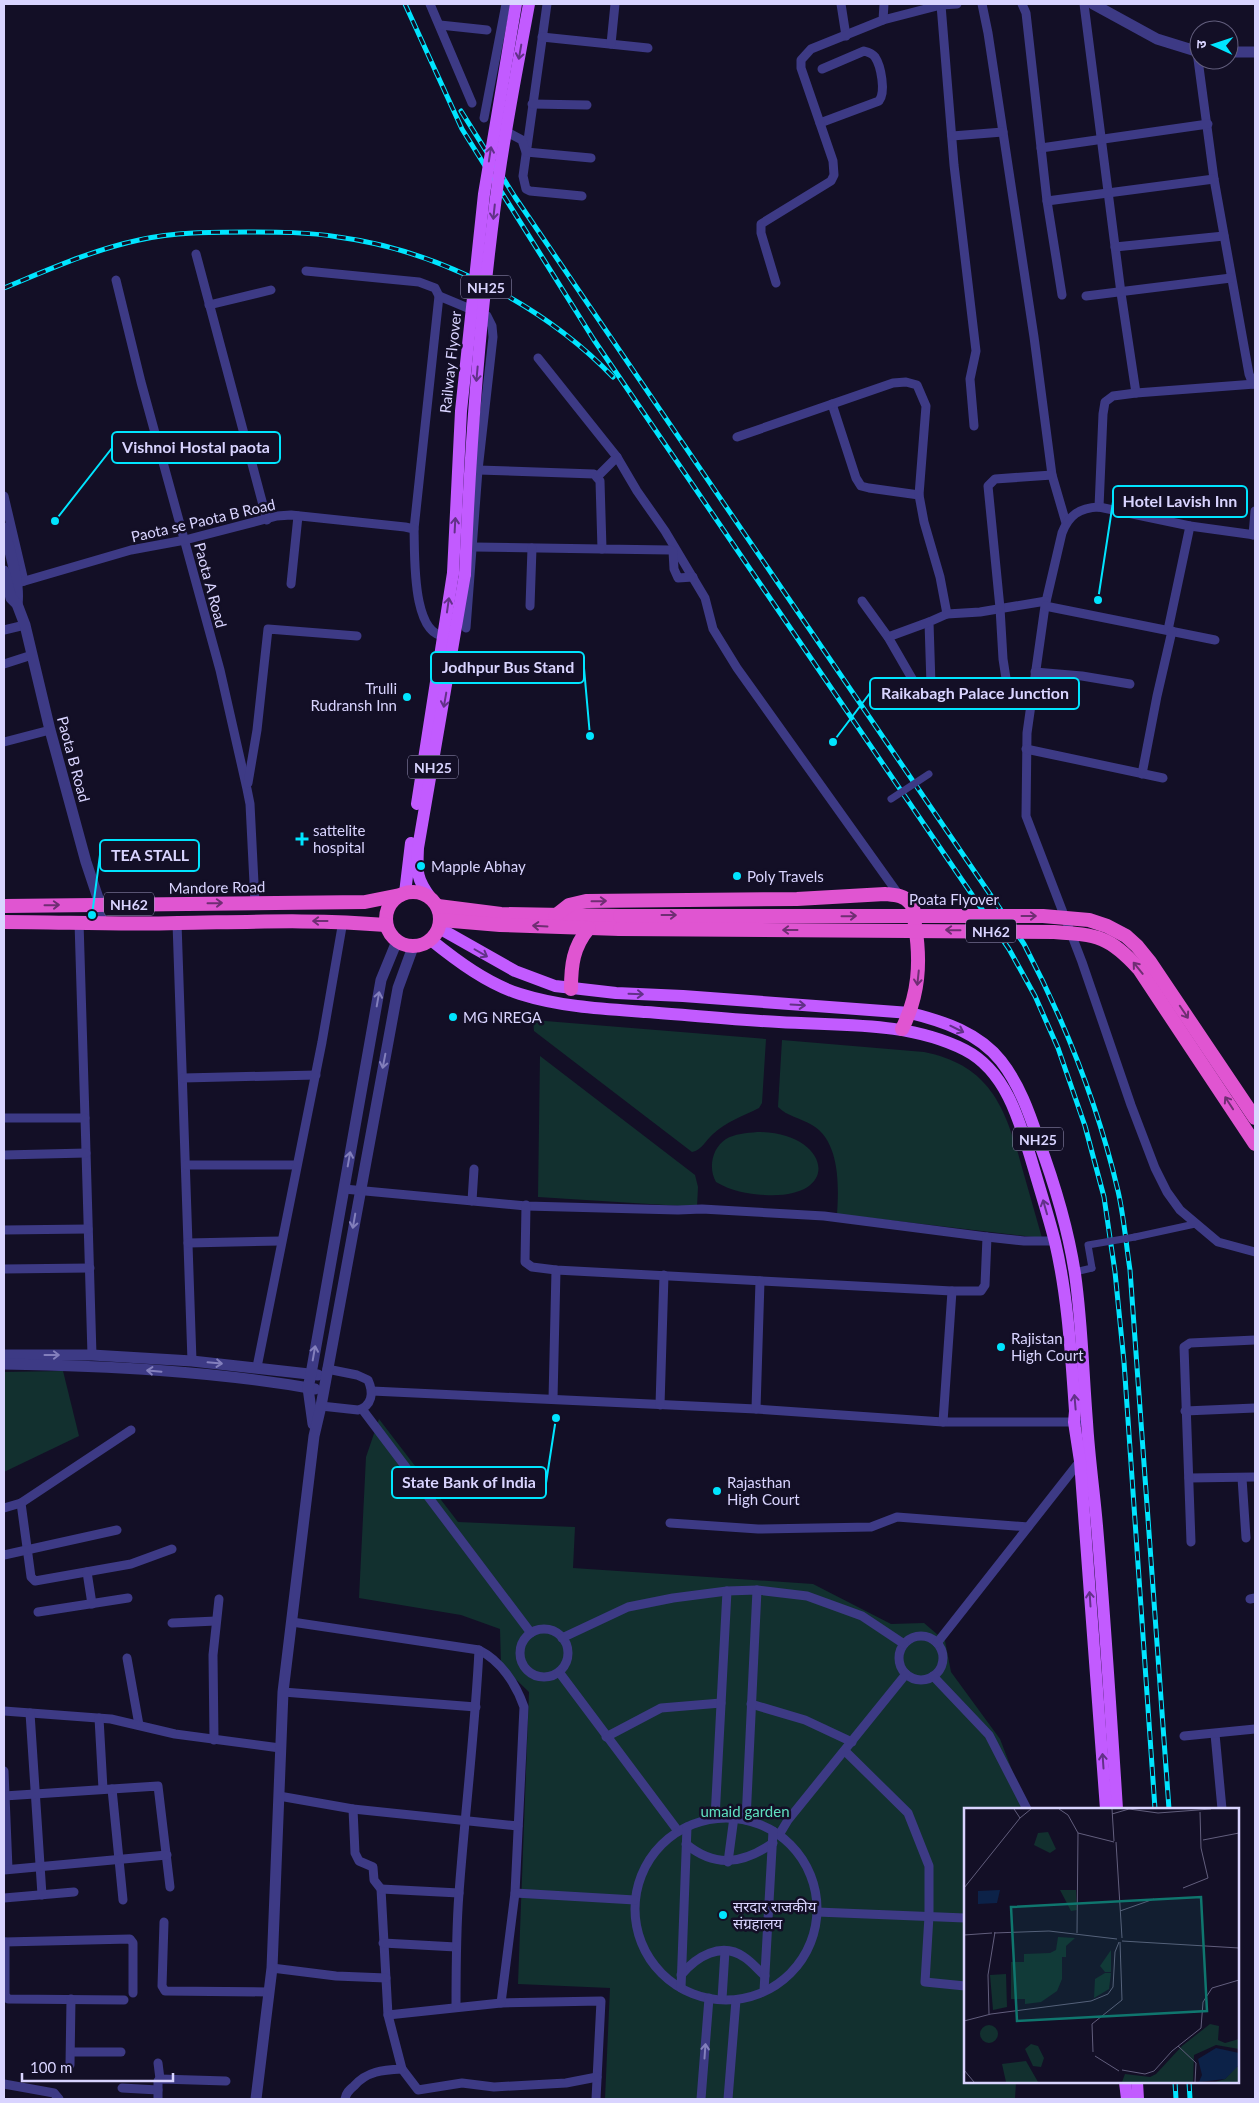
<svg xmlns="http://www.w3.org/2000/svg" width="1259" height="2103" font-family="Lato,'Noto Sans Devanagari',sans-serif">
<style>
.green{fill:#12302f}
.lines{fill:none;stroke-linecap:round;stroke-linejoin:round}
.pedestrian{stroke:#3d3a85;stroke-width:7}
.minor{stroke:#3d3a85;stroke-width:9}
.tertiary{stroke:#3d3a85;stroke-width:11}
.primary{stroke:#c25bff;stroke-width:12}
.trunk{stroke:#e055d1;stroke-width:14}
.rail-casing{stroke:#00e5ff;stroke-width:5}
.rail{stroke:#130f26;stroke-width:3;stroke-dasharray:9;stroke-linecap:butt}
.pedestrian-bridge{stroke:#3d3a85;stroke-width:7}
.primary-bridge{stroke:#c25bff;stroke-width:12}
.trunk-bridge{stroke:#e055d1;stroke-width:14}
.oneway{stroke:#623188}
.oneway2{stroke:#6f2e73}
.oneway3{stroke:#837fbc}
.poi-dot{fill:#00e5ff;stroke:#130f26;stroke-width:2}
.labels{text-anchor:middle;dominant-baseline:central;stroke-width:5;stroke-linejoin:round;paint-order:stroke}
.shield{fill:#130f26;stroke:#9e99be;stroke-width:1}
.shield-label{font-size:14px;font-weight:bold;fill:#d9d4ff}
.street-label{font-size:15px;fill:#d9d4ff;stroke:#130f26}
.poi-label{font-size:15px;fill:#d9d4ff;stroke:#130f26;text-anchor:start}
.park-label{font-size:15px;fill:#5fe0c0;stroke:#130f26}
.inset-road{fill:none;stroke:#625e7d;stroke-width:1}
.view{fill:#0f766e;fill-opacity:0.15;stroke:#0f766e;stroke-width:2.5}
.inset-edge{fill:none;stroke:#d9d4ff;stroke-width:2.5}
.leader{fill:none;stroke:#00e5ff;stroke-width:2}
.callout-dot{fill:#00e5ff;stroke:#130f26;stroke-width:2}
.callout{fill:#130f26;stroke:#00e5ff;stroke-width:2}
.callout-label{font-size:16px;text-anchor:middle;font-weight:bold;fill:#d9d4ff}
</style>
<rect width="100%" height="100%" fill="#130f26"/>
<g class="green">
<path d="M533,1020l233,19 -4,64 -3,5c-16,8 -33,14 -46,26 -7,6 -11,16 -21,18l-158,-121z"/>
<path d="M782,1040l142,12c65,13 81,54 97,112 7,25 14,49 21,74l-205,-24c2,-28 3,-73 -25,-89 -12,-7 -25,-9 -34,-18z"/>
<polygon points="540,1056 695,1175 698,1187 697,1207 538,1197"/>
<path d="M757,1132c74,0 87,68 7,63 -17,-1 -33,-4 -48,-13 -8,-14 -4,-34 10,-43 8,-5 21,-6 31,-7z"/>
<polygon points="63,1371 79,1436 4,1472 4,1372"/>
<polygon points="379,1419 458,1522 575,1527 573,1568 813,1584 891,1624 924,1623 945,1641 951,1672 1000,1739 1027,1809 965,1809 965,2082 1016,2082 1015,2099 605,2099 610,1988 518,1984 529,1692 501,1665 500,1629 461,1615 359,1598 366,1457"/>
</g>
<g class="lines">
<g class="pedestrian">
<polyline points="1135,1237 1195,1224"/>
<polyline points="1075,1272 1092,1268"/>
</g>
<g class="minor">
<polyline points="430,4 472,103"/>
<polyline points="547,4 523,176 526,189 530,191 582,196"/>
<polyline points="841,4 846,36"/>
<polyline points="982,4 988,33 1034,337 1052,475 1066,523"/>
<polyline points="1022,4 1026,13 1047,201 1062,295"/>
<polyline points="1084,4 1121,293 1136,393"/>
<polyline points="941,5 954,165 976,351 970,379 974,426"/>
<polyline points="883,20 941,5 957,4"/>
<polyline points="440,25 487,30"/>
<polyline points="542,37 648,48"/>
<polyline points="611,44 615,4"/>
<polyline points="1197,52 1214,179 1249,374 1253,384"/>
<polyline points="532,104 587,105"/>
<polyline points="484,118 506,4"/>
<path d="M820,123l59,-22c7,-9 2,-35 -4,-44 -3,-4 -7,-5 -11,-6l-42,18"/>
<polyline points="507,132 522,140 526,152 591,158"/>
<polyline points="952,136 1003,132"/>
<polyline points="1041,148 1208,124"/>
<polyline points="1047,201 1214,179"/>
<polyline points="1115,247 1224,236"/>
<polyline points="196,254 267,520"/>
<polyline points="306,271 419,282 435,288 439,296 414,529"/>
<polyline points="116,280 141,382 220,670 247,789 250,804 255,903"/>
<polyline points="776,283 761,233 761,224 831,181 834,175 833,161 801,68 801,60 811,49 883,20 884,4"/>
<polyline points="439,296 487,316 492,326 493,337 478,470 466,628"/>
<polyline points="1086,296 1231,278"/>
<polyline points="209,305 271,290"/>
<polyline points="538,358 617,457 637,491 665,531 705,598 713,629 737,668 899,895"/>
<polyline points="832,404 856,478 861,486 869,488 919,495"/>
<polyline points="737,437 893,383 906,382 917,385 926,406 919,495 924,522 940,577 947,614"/>
<polyline points="478,470 594,474 600,481 602,549 670,550 673,551 674,569 678,578 693,577"/>
<polyline points="598,476 617,457"/>
<polyline points="4,496 24,581"/>
<polyline points="1099,507 1103,414 1105,402 1113,396 1136,393 1255,384"/>
<polyline points="1253,535 1255,511"/>
<path d="M1255,535l-65,-9 -91,-19c-20,1 -30,8 -37,26l-17,73 -18,127 -1,83 56,146 49,143 24,63 12,24 13,18 38,32 37,10"/>
<polyline points="474,547 602,549"/>
<polyline points="291,584 298,516"/>
<path d="M11,585l120,-35 54,-10 92,-24 14,-1 114,12 9,2c1,24 -3,111 34,107"/>
<polyline points="862,601 888,637 914,682 924,691 929,689 931,685 929,622 947,614 980,612 1046,601"/>
<polyline points="530,606 532,548"/>
<polyline points="1045,606 1215,640"/>
<polyline points="4,630 25,625"/>
<polyline points="1168,630 1190,526"/>
<polyline points="888,637 929,622"/>
<polyline points="4,664 32,655"/>
<polyline points="1035,672 1082,676 1130,684"/>
<polyline points="1010,704 1003,659 1000,608 988,486 995,479 1052,475"/>
<polyline points="4,742 50,730"/>
<polyline points="1026,749 1163,778"/>
<polyline points="1142,774 1157,696 1172,631"/>
<polyline points="248,783 257,730 268,629 357,636"/>
<polyline points="177,923 192,1361"/>
<polyline points="183,1078 316,1075"/>
<polyline points="4,1118 85,1118 79,922"/>
<polyline points="85,1118 92,1355"/>
<polyline points="4,1155 86,1153"/>
<polyline points="186,1165 296,1165"/>
<polyline points="344,1189 526,1206 678,1210 702,1209 824,1216 987,1237 1024,1241 1055,1241"/>
<polyline points="472,1201 474,1169"/>
<polyline points="526,1205 525,1262 532,1267 556,1270 952,1291 981,1291 985,1285 987,1237"/>
<polyline points="4,1230 88,1229"/>
<polyline points="188,1243 281,1241"/>
<polyline points="4,1269 90,1268"/>
<polyline points="257,1367 322,1042 343,921"/>
<polyline points="372,1391 756,1409 943,1422 1078,1422"/>
<polyline points="553,1399 556,1270"/>
<polyline points="660,1405 664,1275"/>
<path d="M321,1406l37,4c14,-4 16,-17 10,-30l-11,-5 -30,-6"/>
<polyline points="362,1409 531,1633"/>
<polyline points="756,1409 760,1281"/>
<polyline points="1185,1411 1255,1408"/>
<polyline points="943,1422 952,1291"/>
<polyline points="1189,1478 1255,1477"/>
<polyline points="1242,1478 1246,1538"/>
<polyline points="21,1503 131,1430"/>
<polyline points="4,1508 21,1503 31,1577 35,1581 131,1564 172,1549"/>
<polyline points="670,1523 758,1529 871,1527 897,1517 1028,1527"/>
<polyline points="1191,1542 1184,1347 1190,1343 1255,1340"/>
<polyline points="4,1555 117,1530"/>
<polyline points="87,1572 92,1604"/>
<polyline points="1250,1599 1255,1598"/>
<polyline points="38,1612 128,1598"/>
<path d="M292,1622l187,28c22,11 37,34 45,57l-9,186 -14,110 100,-2 -5,98"/>
<polyline points="172,1623 216,1621"/>
<circle cx="544" cy="1653" r="24"/>
<circle cx="921" cy="1658" r="22"/>
<polyline points="562,1638 628,1607 673,1598 727,1591 757,1590 807,1596 862,1616 904,1644"/>
<polyline points="937,1643 1080,1461"/>
<polyline points="127,1658 139,1725"/>
<polyline points="559,1672 678,1831"/>
<polyline points="933,1676 989,1735 1027,1809"/>
<polyline points="283,1692 476,1707"/>
<polyline points="751,1704 805,1720 852,1742"/>
<polyline points="4,1711 111,1719 175,1734 280,1748"/>
<polyline points="30,1713 42,1895"/>
<polyline points="99,1718 103,1789"/>
<polyline points="1215,1734 1222,1809"/>
<polyline points="1184,1736 1255,1729"/>
<polyline points="606,1737 661,1708 721,1703"/>
<polyline points="214,1740 213,1655 219,1599"/>
<polyline points="845,1751 908,1813 929,1866 929,1916 925,1982 965,1986"/>
<polyline points="4,1771 8,1869"/>
<polyline points="112,1789 123,1900"/>
<polyline points="4,1796 158,1786 170,1887"/>
<polyline points="279,1796 353,1809 518,1826"/>
<polyline points="353,1809 355,1853 359,1861 373,1867 374,1880 381,1889 388,2015 501,2003"/>
<circle cx="726" cy="1909" r="91"/>
<polyline points="715,1818 727,1591"/>
<polyline points="746,1820 757,1590"/>
<polyline points="779,1835 788,1820 906,1674"/>
<path d="M686,1844c29,24 57,20 87,-1"/>
<polyline points="728,1862 734,1817"/>
<polyline points="4,1870 167,1855"/>
<polyline points="381,1889 459,1893"/>
<polyline points="515,1893 635,1900"/>
<polyline points="4,1898 74,1892"/>
<polyline points="817,1912 965,1918"/>
<polyline points="164,1922 162,1986 165,1991 269,1992"/>
<polyline points="4,1942 130,1939 133,1943 133,1993"/>
<polyline points="5,1942 5,1995 8,1999 124,2000"/>
<polyline points="383,1943 456,1947"/>
<polyline points="272,1968 336,1976 386,1978"/>
<path d="M681,1975c15,-18 40,-34 63,-18 8,5 14,13 21,19"/>
<polyline points="681,1988 687,1827"/>
<polyline points="764,1991 773,1831"/>
<polyline points="722,1999 725,1951"/>
<path d="M456,2007c0,-38 0,-76 3,-114 6,-81 16,-162 20,-243"/>
<polyline points="71,2052 121,2052"/>
<polyline points="158,2063 160,2079"/>
<polyline points="70,2065 71,1999"/>
<polyline points="402,2069 418,2090 462,2083 494,2087 566,2083 597,2077"/>
<polyline points="4,2084 54,2093 59,2099"/>
<polyline points="122,2088 158,2090"/>
<polyline points="158,2099 158,2081 160,2079 226,2081"/>
<path d="M345,2099c1,-6 4,-9 9,-13 13,-15 29,-16 48,-17l-14,-54"/>
<polyline points="701,2099 709,1998"/>
<polyline points="728,2099 736,2000"/>
</g>
<g class="tertiary">
<polyline points="1093,4 1157,39 1199,52"/>
<polyline points="1229,52 1255,52"/>
<path d="M4,528c5,22 16,54 13,76"/>
<polyline points="4,571 11,598 17,604 25,625 50,730 86,862 100,904 101,922"/>
<polyline points="4,1355 92,1355 192,1361 318,1375"/>
<path d="M4,1364c103,2 209,7 311,25"/>
<polyline points="313,1424 308,1388 311,1374 381,980 397,941"/>
<polyline points="256,2099 272,1968 283,1692 314,1436 321,1406 398,988 413,947"/>
</g>
<g class="primary">
<polyline points="417,804 453,573"/>
<polyline points="405,893 411,843"/>
<path d="M430,897c-14,-19 -13,-25 -12,-49l47,-274"/>
<path d="M439,928l76,43 40,15 61,7 67,3 227,17c33,8 69,20 91,48 18,23 28,51 37,78 16,43 30,89 37,135 7,49 8,98 12,148 2,35 7,69 10,104 8,94 14,189 20,283"/>
<path d="M431,940c26,21 57,44 89,54 41,13 84,15 126,18 44,3 89,8 133,10 61,4 129,-1 186,28 43,22 56,76 69,119 7,24 15,49 21,73 13,55 16,113 20,169l-1,11 6,39 26,348"/>
<polyline points="1125,2082 1127,2099"/>
<polyline points="1137,2082 1138,2099"/>
</g>
<g class="trunk">
<circle cx="413" cy="919" r="27"/>
<polyline points="4,906 365,902 400,895"/>
<polyline points="438,906 501,914 620,916"/>
<path d="M555,916l14,-11 17,-4 211,-2 88,-5c9,1 19,1 25,9 5,5 4,14 5,22 6,37 4,70 -13,104"/>
<polyline points="441,920 500,925 620,929"/>
<path d="M4,922c58,0 116,3 174,1 70,-1 139,-4 208,2"/>
<path d="M571,989c0,-24 2,-42 18,-61"/>
</g>
<g class="rail-casing">
<g id="rail">
<polyline points="405,4 462,129 594,340 1009,949 1035,996 1058,1048 1085,1126 1104,1197 1115,1272 1124,1362 1155,1809"/>
<path d="M461,111l54,86 509,747c41,78 74,161 94,247 6,26 8,53 12,79l39,539"/>
<path d="M4,288c44,-18 88,-38 135,-48 36,-8 72,-8 109,-8 30,0 60,0 90,5 99,13 206,68 275,140"/>
<polyline points="1175,2082 1176,2099"/>
<polyline points="1189,2082 1190,2099"/>
</g>
</g>
<use href="#rail" class="rail"/>
<g class="pedestrian-bridge">
<polyline points="891,799 929,774"/>
<polyline points="1092,1268 1088,1245 1135,1237"/>
</g>
<g class="primary-bridge">
<polyline points="453,573 461,411 484,194 516,4"/>
<path d="M465,574c5,-124 14,-247 30,-369 8,-67 22,-135 34,-201"/>
</g>
<g class="trunk-bridge">
<polyline points="620,916 1043,916 1089,920 1107,926 1126,936 1137,946 1150,962 1255,1118"/>
<path d="M620,929l434,3c44,3 55,4 85,37l116,175"/>
</g>
</g>
<defs><path id="oneway-shaft" d="M-6 0H5M1.5-3L5.5 0L1.5 3" fill="none" stroke-width="1.6" stroke-linecap="round" stroke-linejoin="round" transform="scale(1.25)"/></defs>
<g class="oneway">
<use href="#oneway-shaft" transform="translate(520 52) rotate(100)"/>
<use href="#oneway-shaft" transform="translate(490 154) rotate(-81)"/>
<use href="#oneway-shaft" transform="translate(494 212) rotate(96)"/>
<use href="#oneway-shaft" transform="translate(477 374) rotate(95)"/>
<use href="#oneway-shaft" transform="translate(455 525) rotate(-87)"/>
<use href="#oneway-shaft" transform="translate(448 605) rotate(-82)"/>
<use href="#oneway-shaft" transform="translate(445 700) rotate(100)"/>
<use href="#oneway-shaft" transform="translate(481 953) rotate(30)"/>
<use href="#oneway-shaft" transform="translate(636 994) rotate(2)"/>
<use href="#oneway-shaft" transform="translate(798 1005) rotate(3)"/>
<use href="#oneway-shaft" transform="translate(957 1029) rotate(26)"/>
<use href="#oneway-shaft" transform="translate(1045 1207) rotate(-106)"/>
<use href="#oneway-shaft" transform="translate(1075 1402) rotate(-95)"/>
<use href="#oneway-shaft" transform="translate(1090 1599) rotate(-94)"/>
<use href="#oneway-shaft" transform="translate(1103 1761) rotate(-94)"/>
</g>
<g class="oneway2">
<use href="#oneway-shaft" transform="translate(599 901) rotate(-1)"/>
<use href="#oneway-shaft" transform="translate(215 903) rotate(-1)"/>
<use href="#oneway-shaft" transform="translate(52 905) rotate(-1)"/>
<use href="#oneway-shaft" transform="translate(669 915)"/>
<use href="#oneway-shaft" transform="translate(849 916) rotate(-1)"/>
<use href="#oneway-shaft" transform="translate(1029 916)"/>
<use href="#oneway-shaft" transform="translate(320 921) rotate(-180)"/>
<use href="#oneway-shaft" transform="translate(540 926) rotate(-177)"/>
<use href="#oneway-shaft" transform="translate(790 930) rotate(180)"/>
<use href="#oneway-shaft" transform="translate(953 930) rotate(-179)"/>
<use href="#oneway-shaft" transform="translate(1138 968) rotate(-129)"/>
<use href="#oneway-shaft" transform="translate(918 978) rotate(96)"/>
<use href="#oneway-shaft" transform="translate(1184 1012) rotate(56)"/>
<use href="#oneway-shaft" transform="translate(1229 1103) rotate(-123)"/>
</g>
<g class="oneway3">
<use href="#oneway-shaft" transform="translate(378 999) rotate(-80)"/>
<use href="#oneway-shaft" transform="translate(384 1061) rotate(101)"/>
<use href="#oneway-shaft" transform="translate(349 1159) rotate(-80)"/>
<use href="#oneway-shaft" transform="translate(354 1221) rotate(100)"/>
<use href="#oneway-shaft" transform="translate(314 1353) rotate(-80)"/>
<use href="#oneway-shaft" transform="translate(52 1355)"/>
<use href="#oneway-shaft" transform="translate(215 1363) rotate(5)"/>
<use href="#oneway-shaft" transform="translate(154 1371) rotate(-175)"/>
<use href="#oneway-shaft" transform="translate(705 2051) rotate(-86)"/>
</g>
<g class="poi-dot">
<circle cx="407" cy="697" r="5"/>
<path d="M299.5 831.5h5v5h5v5h-5v5h-5v-5h-5v-5h5z"/>
<circle cx="421" cy="866" r="5"/>
<circle cx="737" cy="876" r="5"/>
<circle cx="453" cy="1017" r="5"/>
<circle cx="1001" cy="1347" r="5"/>
<circle cx="717" cy="1491" r="5"/>
<circle cx="723" cy="1915" r="5"/>
</g>
<g class="labels">
<g class="shield">
<rect x="461" y="275.5" width="50" height="23" rx="4"/>
<rect x="408" y="755.5" width="50" height="23" rx="4"/>
<rect x="104" y="892.5" width="50" height="23" rx="4"/>
<rect x="966" y="919.5" width="50" height="23" rx="4"/>
<rect x="1013" y="1127.5" width="50" height="23" rx="4"/>
</g>
<g class="shield-label">
<text x="486" y="287">NH25</text>
<text x="433" y="767">NH25</text>
<text x="129" y="904">NH62</text>
<text x="991" y="931">NH62</text>
<text x="1038" y="1139">NH25</text>
</g>
<g class="street-label">
<text transform="translate(450 362) rotate(-84)">Railway Flyover</text>
<text transform="translate(203 520) rotate(-13)">Paota se Paota B Road</text>
<text transform="translate(211 585) rotate(75)">Paota A Road</text>
<text transform="translate(74 759) rotate(75)">Paota B Road</text>
<text transform="translate(217 887) rotate(-1)">Mandore Road</text>
<text x="954" y="899">Poata Flyover</text>
</g>
<g class="poi-label">
<text x="397" y="688" text-anchor="end">Trulli<tspan x="397" dy="17">Rudransh Inn</tspan></text>
<text x="313" y="830">sattelite<tspan x="313" dy="17">hospital</tspan></text>
<text x="431" y="866">Mapple Abhay</text>
<text x="747" y="876">Poly Travels</text>
<text x="463" y="1017">MG NREGA</text>
<text x="1011" y="1338">Rajistan<tspan x="1011" dy="17">High Court</tspan></text>
<text x="727" y="1482">Rajasthan<tspan x="727" dy="17">High Court</tspan></text>
<text x="733" y="1906">सरदार राजकीय<tspan x="733" dy="17">संग्रहालय</tspan></text>
</g>
<g class="park-label">
<text x="745" y="1811">umaid garden</text>
</g>
</g>
<g transform="translate(964 1808)">
<rect width="275" height="275" fill="#130f26"/>
<path d="M84,24l8,17 -6,4 -16,-8 4,-12zM96,82h16l1,20 -6,1zM94,129l17,1 -9,8v11h-4v22l-5,12 -16,11 -16,2v-5h-14v-37h13v-8l26,-1 6,-3zM147,142v22h-6l-5,-6zM141,165h6l-2,16 -15,9 1,-19zM42,166l1,33 -14,3 -3,-35zM246,216l9,2 -1,14 7,3 14,-4v10l-23,-4 -22,10 -1,27h-71l3,-8 25,3 6,-3 26,-28zM16 226a9 9 0 1 1 18 0a9 9 0 1 1-18 0ZM67,236l7,2 6,12 -3,9 -8,-1 -8,-17zM62,253l12,21h-32l-4,-18zM272,259h3v15h-24l10,-3z" fill="#12302f"/>
<path d="M36,82l-3,13 -19,1v-13zM252,240l23,5v12l-14,14 -26,3 3,-7 -4,-16z" fill="#0c2248"/>
<path class="inset-road" d="M50,1l6,9 11,-9M95,1l9,6 10,18 36,9M148,1l2,32M148,6l17,-5 29,4 53,-4M239,32l36,-7M152,34l6,96M0,80l56,-70M219,80l25,-10 -7,-30 -1,-36M156,103l34,-12M30,125l55,-2 68,8M113,125l1,-100M0,127l28,-2M158,133l117,7M25,206l-1,-39 7,-43M0,213l27,-7 100,-13 17,-7 5,-7 2,-35 4,-10M214,238l18,17 -1,19M129,244l-1,-28 30,-24 -2,-58M131,248l24,15M0,262l10,12M158,262l23,4 9,-3 18,-20 29,-23 2,-26 9,-14 27,-8"/>
<path class="view" d="M237,89l6,114 -190,10 -6,-114z"/>
<rect width="275" height="275" class="inset-edge"/>
</g>
<path class="leader" d="M55 521L112 448M1098 600L1113 502M590 736L584 668M833 742L870 693M92 915L100 855M556 1418L546 1483"/>
<g class="callout-dot">
<circle cx="55" cy="521" r="5"/>
<circle cx="1098" cy="600" r="5"/>
<circle cx="590" cy="736" r="5"/>
<circle cx="833" cy="742" r="5"/>
<circle cx="92" cy="915" r="5"/>
<circle cx="556" cy="1418" r="5"/>
</g>
<g class="callout">
<rect x="112" y="432" width="168" height="31" rx="5"/>
<rect x="1113" y="486" width="134" height="31" rx="5"/>
<rect x="431" y="652" width="153" height="31" rx="5"/>
<rect x="870" y="678" width="209" height="31" rx="5"/>
<rect x="100" y="840" width="99" height="31" rx="5"/>
<rect x="392" y="1467" width="154" height="31" rx="5"/>
</g>
<g class="callout-label">
<text x="196" y="453">Vishnoi Hostal paota</text>
<text x="1180" y="507">Hotel Lavish Inn</text>
<text x="508" y="673">Jodhpur Bus Stand</text>
<text x="975" y="699">Raikabagh Palace Junction</text>
<text x="150" y="861">TEA STALL</text>
<text x="469" y="1488">State Bank of India</text>
</g>
<rect width="1259" height="2103" fill="none" stroke="#d9d4ff" stroke-width="10"/>
<g transform="translate(1214 45) rotate(273)"><circle r="24" fill="#130f26" stroke="#625e7d"/>
<path d="M0-4L9 19L0 12L-9 19Z" fill="#00e5ff"/>
<text y="-8" font-size="14" font-weight="bold" text-anchor="middle" fill="#d9d4ff">उ</text>
</g>
<path d="M22 2073v8h151v-8" fill="none" stroke="#d9d4ff" stroke-width="2.5"/>
<text x="30" y="2073" font-size="15" fill="#d9d4ff" stroke="#130f26" stroke-width="4" paint-order="stroke">100 m</text>
</svg>
